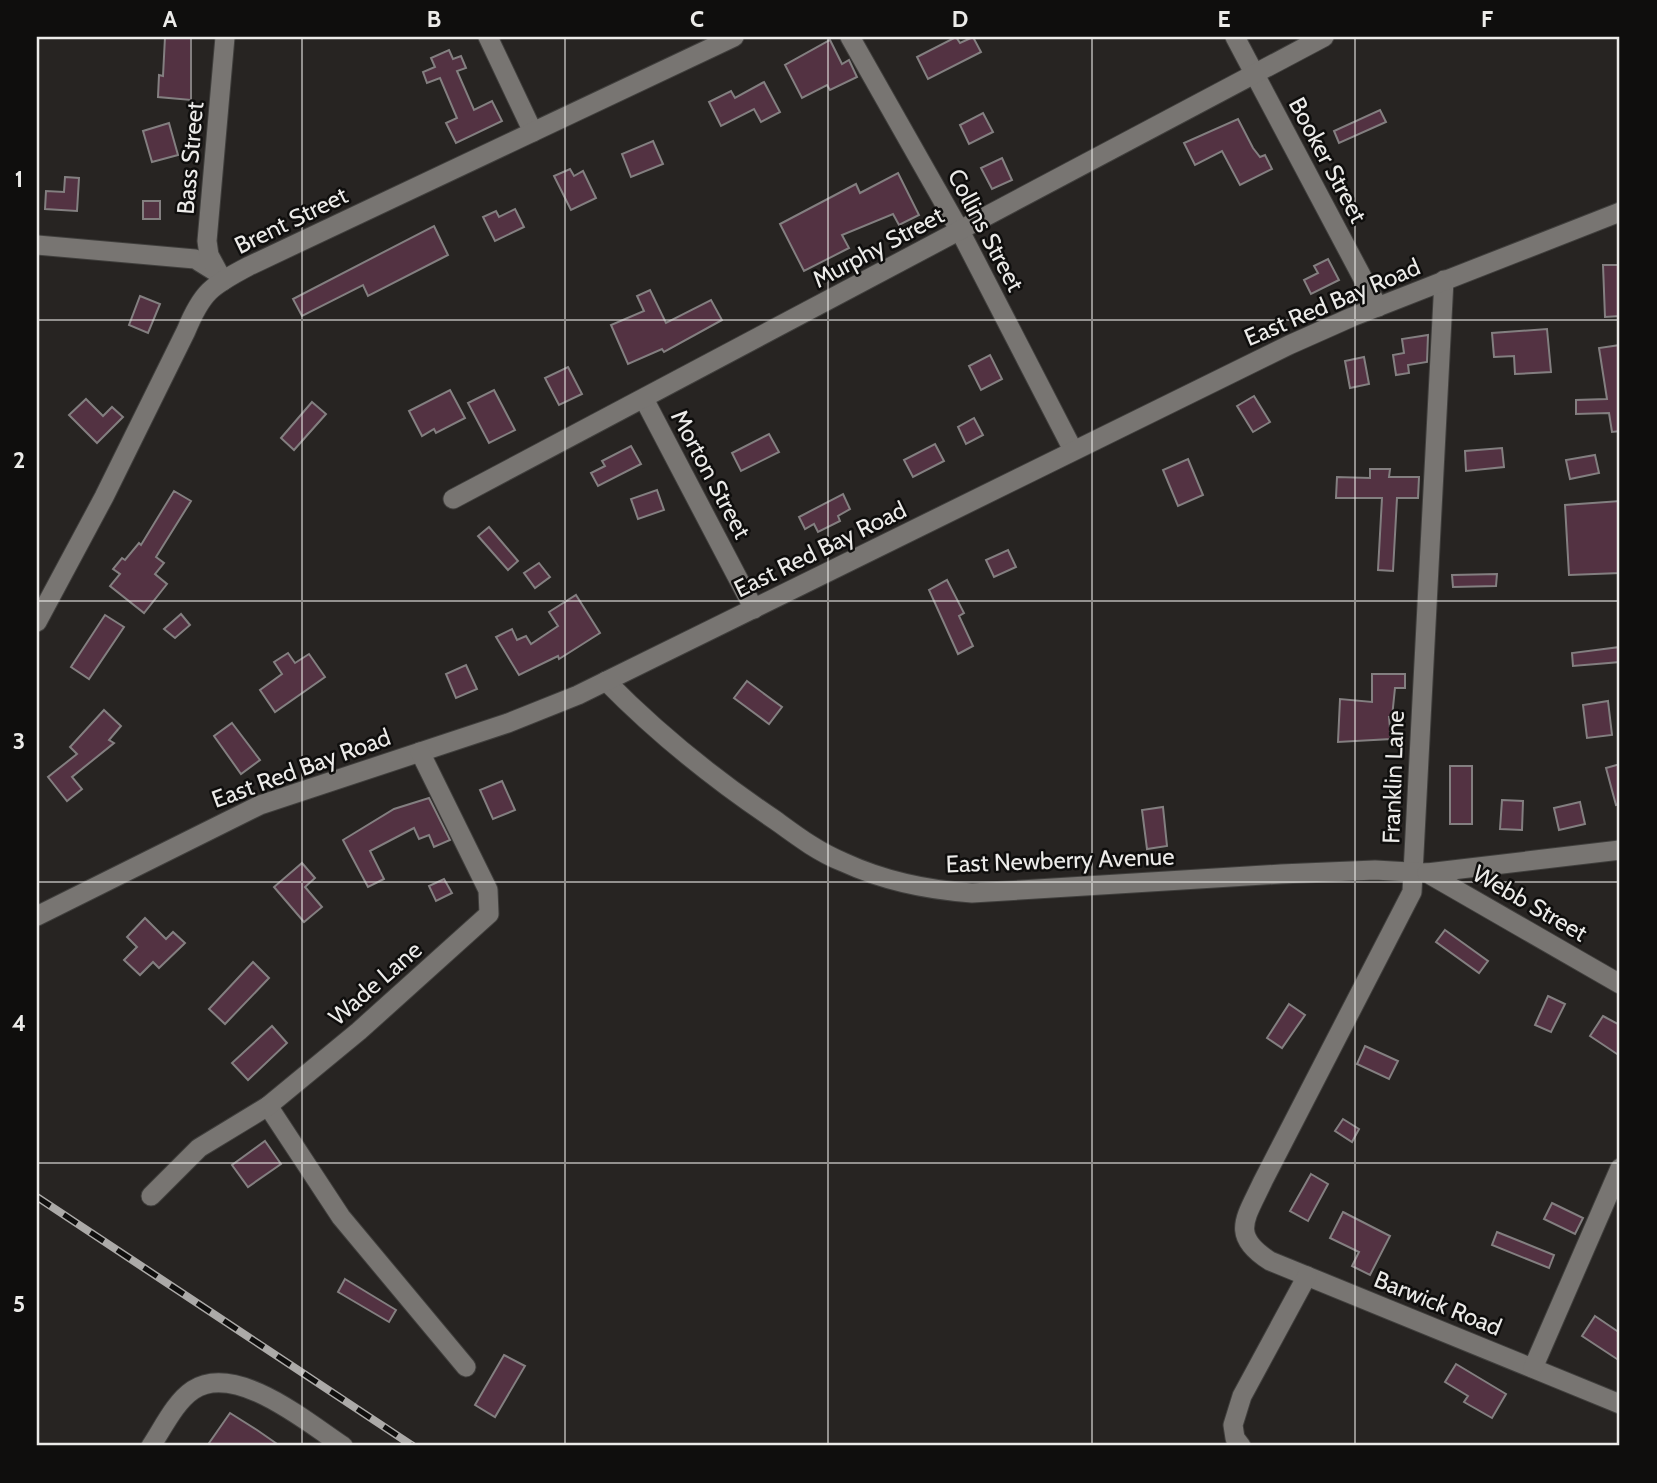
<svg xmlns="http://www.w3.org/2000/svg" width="1657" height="1483" font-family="Cabin,sans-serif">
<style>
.building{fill:#533242;stroke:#837f80;stroke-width:2}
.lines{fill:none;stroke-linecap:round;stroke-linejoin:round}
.minor-casing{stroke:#403f3d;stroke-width:21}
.minor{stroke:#787572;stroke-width:19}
.rail-casing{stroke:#acaaa8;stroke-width:8}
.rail{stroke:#0f0e0d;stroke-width:5;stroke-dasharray:16;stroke-linecap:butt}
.grid{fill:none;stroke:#ecebe9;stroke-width:2;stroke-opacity:0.55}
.labels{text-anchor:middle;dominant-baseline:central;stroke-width:5;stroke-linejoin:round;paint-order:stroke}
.street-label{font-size:24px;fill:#ecebe9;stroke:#0f0e0d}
.neatline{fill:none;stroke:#ecebe9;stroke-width:2.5}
.grid-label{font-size:23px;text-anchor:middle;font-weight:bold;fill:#ecebe9}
</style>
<rect width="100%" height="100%" fill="#272422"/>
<g class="building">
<polygon points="165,37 191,37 191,100 158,97 159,75 163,76"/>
<polygon points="956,37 960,43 973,37 981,52 928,79 917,57"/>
<polygon points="830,40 842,64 849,60 857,77 830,90 827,85 802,98 785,65"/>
<polygon points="449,50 453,59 461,56 466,68 457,71 474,110 492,101 502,121 456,143 446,123 457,118 440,78 427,83 423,72 435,67 431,58"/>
<polygon points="764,82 780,112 761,122 754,109 721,126 709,102 731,91 735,98"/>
<polygon points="1380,110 1386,122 1339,143 1334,131"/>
<polygon points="983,113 993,132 969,144 960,125"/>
<polygon points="1238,119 1253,148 1260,157 1265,155 1272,169 1240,185 1222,151 1195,165 1184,143"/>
<polygon points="169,123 178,155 152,162 143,131"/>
<polygon points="653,141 663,164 631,177 622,154"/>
<polygon points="1002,158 1012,180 992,189 981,168"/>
<polygon points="570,169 574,176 583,171 596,198 571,210 554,176"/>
<polygon points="898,173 919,215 899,225 893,214 842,235 849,248 804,271 780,224 856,184 860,193"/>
<polygon points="65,177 79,178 77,211 45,209 46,191 64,192"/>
<rect x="143" y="201" width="17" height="18"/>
<polygon points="515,209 524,227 495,241 483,217 496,211 499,217"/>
<polygon points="434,226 448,255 368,296 363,285 302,316 293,299"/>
<polygon points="1328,259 1339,280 1311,294 1304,280 1318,273 1314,266"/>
<polygon points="1603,265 1620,265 1620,316 1605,317"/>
<polygon points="650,290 666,323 711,300 722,320 664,352 662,349 628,364 611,325 644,311 637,296"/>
<polygon points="140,296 160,304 148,333 129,325"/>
<polygon points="1547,329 1551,372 1515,374 1514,356 1494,357 1492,333"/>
<polygon points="1428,335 1427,362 1408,365 1409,373 1396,375 1393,355 1404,353 1402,339"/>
<polygon points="1620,345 1620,431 1612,432 1609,413 1576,414 1576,400 1607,399 1599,348"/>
<polygon points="990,355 1002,379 981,390 969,366"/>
<polygon points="1364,357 1369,384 1350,388 1345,361"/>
<polygon points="568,367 582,394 559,405 545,378"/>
<polygon points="450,390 465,418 436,433 434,429 422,436 409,411"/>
<polygon points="494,390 515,430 489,443 468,403"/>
<polygon points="1254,396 1270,422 1253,432 1237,406"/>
<polygon points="86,399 103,416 112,407 123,417 97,443 69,415"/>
<polygon points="312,402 326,414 294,450 281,438"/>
<polygon points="974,418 983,435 966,444 958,427"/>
<polygon points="769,434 779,452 741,471 732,453"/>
<polygon points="935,444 944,461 913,477 904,460"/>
<polygon points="631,446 641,464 598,486 591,473 605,466 602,461"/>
<polygon points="1502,448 1504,467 1466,471 1465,451"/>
<polygon points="1595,455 1599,473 1570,479 1566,460"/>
<polygon points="1188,459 1203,495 1178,506 1163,470"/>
<polygon points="1370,469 1390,469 1389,477 1419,477 1418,498 1397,498 1393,571 1378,570 1382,498 1336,498 1337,477 1370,478"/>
<polygon points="657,490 664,510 638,519 631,499"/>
<polygon points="174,491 191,501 156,557 164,563 155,574 167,584 144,613 110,586 120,574 113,569 122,558 125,560 139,543 141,545"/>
<polygon points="843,494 850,509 838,516 840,521 818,532 814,524 805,529 799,517"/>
<polygon points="1620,501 1620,573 1569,575 1565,505"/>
<polygon points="489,527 518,561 508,570 478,536"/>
<polygon points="1008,550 1016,567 994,577 986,560"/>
<polygon points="539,563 550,577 535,588 524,573"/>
<polygon points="1497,574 1496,586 1453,587 1452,575"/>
<polygon points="947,580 964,613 959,616 973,646 958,654 929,590"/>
<polygon points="576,595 600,633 559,659 558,656 519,675 496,637 512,629 517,640 526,636 531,644 558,626 549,612"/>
<polygon points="181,614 190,625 175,638 164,629"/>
<polygon points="105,615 124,627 89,679 71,667"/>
<polygon points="1620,647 1620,662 1573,666 1572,653"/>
<polygon points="288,653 295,663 309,654 325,677 275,712 260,690 282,674 274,662"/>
<polygon points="466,665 477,689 456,698 446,674"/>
<polygon points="1372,674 1405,674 1405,688 1395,688 1392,717 1389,717 1391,739 1338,742 1340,699 1372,702"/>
<polygon points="747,681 782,707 769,724 734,698"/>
<polygon points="1608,701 1612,735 1587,738 1583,705"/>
<polygon points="104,710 121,726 109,740 114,743 72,777 82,789 67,801 48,777 77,754 70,747"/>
<polygon points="232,723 260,760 241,774 214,736"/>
<polygon points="1620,764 1620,804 1616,805 1606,768"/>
<rect x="1450" y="766" width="22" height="58"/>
<polygon points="502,781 515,810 493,819 480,790"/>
<polygon points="429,798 450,840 434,847 429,835 419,839 414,828 370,851 384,879 368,887 343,840 394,809"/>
<polygon points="1502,800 1523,801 1522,830 1500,829"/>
<polygon points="1580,802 1585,824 1559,830 1554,808"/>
<polygon points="1163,807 1167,846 1147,849 1142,810"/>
<polygon points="302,863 315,878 305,887 322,907 304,922 274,887"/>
<polygon points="444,879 452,893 436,901 429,886"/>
<polygon points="145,918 166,939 173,932 185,943 159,968 153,962 140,975 124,960 137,947 127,937"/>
<polygon points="1445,930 1488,961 1479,973 1436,942"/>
<polygon points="253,962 269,978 225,1024 209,1009"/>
<polygon points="1548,996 1565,1004 1551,1032 1535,1025"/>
<polygon points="1289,1004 1305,1015 1282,1048 1267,1038"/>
<polygon points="1603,1016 1620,1025 1620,1056 1590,1036"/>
<polygon points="272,1026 287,1043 248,1080 232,1063"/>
<polygon points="1365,1046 1398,1061 1389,1079 1357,1064"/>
<polygon points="1343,1119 1359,1129 1352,1142 1335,1131"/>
<polygon points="265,1141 281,1164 248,1187 232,1165"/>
<polygon points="1311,1174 1328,1184 1308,1221 1290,1211"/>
<polygon points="1552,1203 1583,1218 1575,1234 1544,1219"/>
<polygon points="1343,1212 1390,1236 1370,1275 1352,1266 1359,1252 1330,1238"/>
<polygon points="1497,1232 1554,1255 1549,1268 1492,1245"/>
<polygon points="345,1279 396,1310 389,1322 338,1292"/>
<polygon points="1595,1316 1620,1333 1620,1361 1582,1336"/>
<polygon points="504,1355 525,1366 495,1417 475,1405"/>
<polygon points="1456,1364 1506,1394 1492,1418 1464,1402 1468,1396 1445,1382"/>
<polygon points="230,1413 257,1430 280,1446 207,1446"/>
</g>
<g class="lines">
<g class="minor-casing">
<g id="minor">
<polyline points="488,37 533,132"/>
<polyline points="850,37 960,231 1073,450"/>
<polyline points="1235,37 1378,307"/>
<polyline points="37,245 195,259 216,272"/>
<path d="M1444,280l-32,612 -149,289c-17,37 -34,54 7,80l350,143"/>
<polyline points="223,281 209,255 207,241 225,37"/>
<polyline points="644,399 754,609"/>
<polyline points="453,499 1324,37"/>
<path d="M37,622l67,-125 82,-166c16,-39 25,-45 63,-65l485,-229"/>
<path d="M606,681c51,52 108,98 169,139 22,16 43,32 68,42 41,19 85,28 129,31l309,-19 94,-4 52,3 193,111"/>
<polyline points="1427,873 1620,850"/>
<polyline points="37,916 260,805 508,723 578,695 1289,345 1352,317 1620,212"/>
<polyline points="268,1106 341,1217 466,1367"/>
<polyline points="151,1196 199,1148 268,1106 359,1031 489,914 488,890 420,752"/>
<polyline points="1533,1368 1620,1168"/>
<path d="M151,1446c12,-18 24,-44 42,-56 43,-28 115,33 150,56"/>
<polyline points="1241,1446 1235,1438 1233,1425 1242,1396 1307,1276"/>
</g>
</g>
<use href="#minor" class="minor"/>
<g class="rail-casing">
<polyline id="rail" points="37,1197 413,1446"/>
</g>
<use href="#rail" class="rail"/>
</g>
<path class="grid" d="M302,37v1409M565,37v1409M828,37v1409M1092,37v1409M1355,37v1409M37,320h1583M37,601h1583M37,882h1583M37,1163h1583"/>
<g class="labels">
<g class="street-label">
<text transform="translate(190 158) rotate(-85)">Bass Street</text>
<text transform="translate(1328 160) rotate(62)">Booker Street</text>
<text transform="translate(291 220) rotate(-26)">Brent Street</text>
<text transform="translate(986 230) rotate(62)">Collins Street</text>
<text transform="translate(878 247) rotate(-28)">Murphy Street</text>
<text transform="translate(1332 302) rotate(-23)">East Red Bay Road</text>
<text transform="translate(711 474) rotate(62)">Morton Street</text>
<text transform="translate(820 549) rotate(-26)">East Red Bay Road</text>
<text transform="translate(301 768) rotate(-20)">East Red Bay Road</text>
<text transform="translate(1393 777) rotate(-88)">Franklin Lane</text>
<text transform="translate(1060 860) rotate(-2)">East Newberry Avenue</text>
<text transform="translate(1530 903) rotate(30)">Webb Street</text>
<text transform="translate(375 983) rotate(-41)">Wade Lane</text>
<text transform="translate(1438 1303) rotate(22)">Barwick Road</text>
</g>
</g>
<rect width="1657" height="1483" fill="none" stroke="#0f0e0d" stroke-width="77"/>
<rect x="38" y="38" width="1580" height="1406" class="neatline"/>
<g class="grid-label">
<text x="170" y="27">A</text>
<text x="434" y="27">B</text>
<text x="697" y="27">C</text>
<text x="960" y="27">D</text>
<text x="1224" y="27">E</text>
<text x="1487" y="27">F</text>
<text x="19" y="187">1</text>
<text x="19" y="468">2</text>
<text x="19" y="749">3</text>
<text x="19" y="1031">4</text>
<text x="19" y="1312">5</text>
</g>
</svg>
